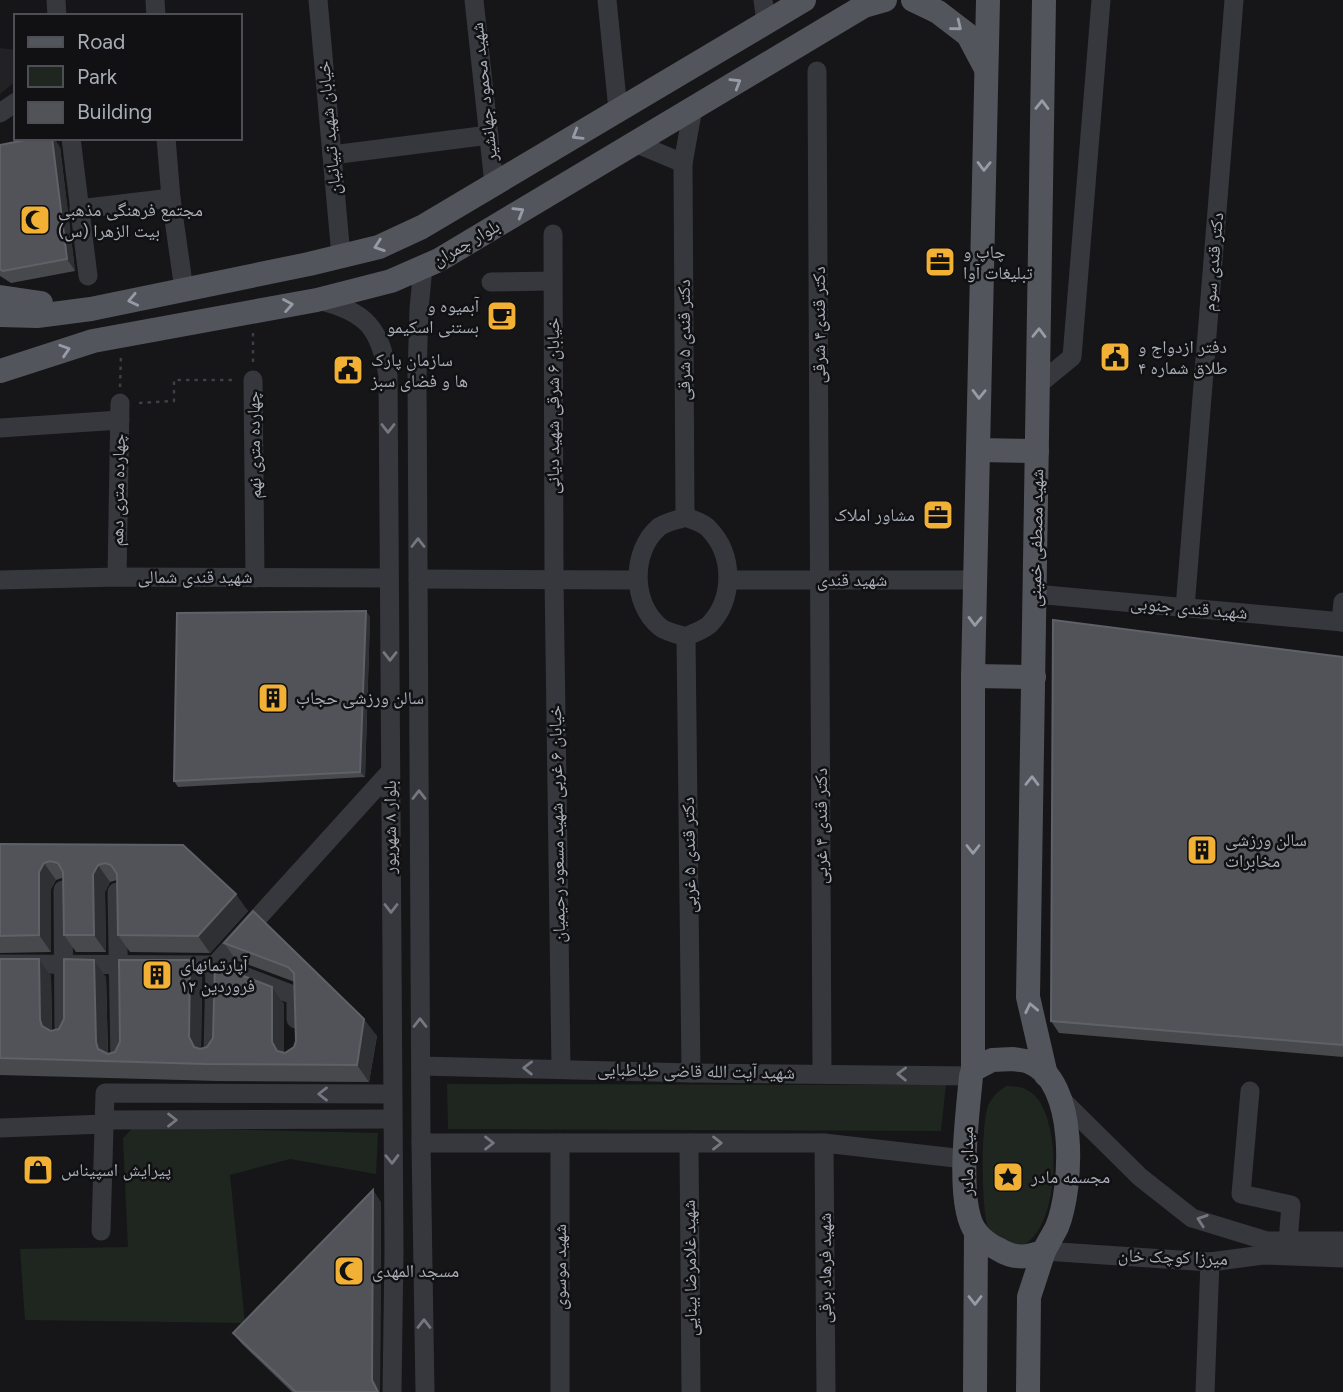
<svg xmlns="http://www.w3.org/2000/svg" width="1343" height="1392" font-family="Figtree,'Noto Naskh Arabic',sans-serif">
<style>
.built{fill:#222225}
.green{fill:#1e261f}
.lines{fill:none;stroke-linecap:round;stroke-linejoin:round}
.path{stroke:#3d3f44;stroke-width:2.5;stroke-dasharray:3.5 5;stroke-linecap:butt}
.minor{stroke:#37383d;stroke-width:19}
.major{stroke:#53555c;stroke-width:24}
.wall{fill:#47494d}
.shaded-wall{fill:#2f3033}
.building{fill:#525359;stroke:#5f6168;stroke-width:2}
.oneway{stroke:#979ba6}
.oneway2{stroke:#757881}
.labels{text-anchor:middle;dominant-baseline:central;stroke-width:5;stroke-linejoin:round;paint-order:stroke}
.street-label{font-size:18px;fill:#a8adb8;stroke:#111113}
.poi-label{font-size:18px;fill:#a8adb8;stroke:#111113;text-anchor:start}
</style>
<rect width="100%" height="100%" fill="#161618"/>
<polygon class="built" points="0,48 16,50 16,81 0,94"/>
<g class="green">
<polygon points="447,1084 946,1085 941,1131 448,1129"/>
<path d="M1006,1086c9,0 18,1 26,7 32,25 29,140 -13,154 -12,-5 -25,-7 -31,-20 -7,-19 -7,-103 0,-121 4,-9 10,-15 18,-20z"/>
<polygon points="134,1127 378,1133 376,1174 290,1159 230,1175 245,1323 25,1320 20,1249 128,1247 123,1138"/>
</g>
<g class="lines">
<g class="path">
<polyline points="253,333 253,364"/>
<polyline points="120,387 121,355"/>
<polyline points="139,403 174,401 174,380 234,380"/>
</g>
<g class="minor">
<polyline points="56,0 57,16"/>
<polyline points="155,0 156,16"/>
<polyline points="318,0 341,256"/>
<polyline points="474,0 494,184"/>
<polyline points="607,0 618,110"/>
<polyline points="763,0 766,22"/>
<polyline points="817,71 822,1072"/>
<polyline points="0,113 16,102"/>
<polyline points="71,138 88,276"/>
<polyline points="166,138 171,198 184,290"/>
<polyline points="635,143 683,163 693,108"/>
<polyline points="332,155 489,135"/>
<polyline points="683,163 685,517"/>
<polyline points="79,209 171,198"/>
<polyline points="553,234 554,578 561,1069"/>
<polyline points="423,267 419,309 417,376 421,1143 425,1392"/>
<polyline points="491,282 552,281"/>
<path d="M318,300c49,12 62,28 70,76l6,875 -2,141"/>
<polyline points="253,380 255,578"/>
<polyline points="1038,385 1072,357 1101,0"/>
<polyline points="0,428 120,420"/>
<path d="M685,517c8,3 19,6 24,12 25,26 25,69 1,95 -6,6 -17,9 -24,13 -8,-3 -20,-5 -26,-10 -29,-24 -29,-76 -1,-100 7,-5 19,-7 26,-10z"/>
<polyline points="117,577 120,403"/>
<polyline points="418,579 637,580"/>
<polyline points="0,580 117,577 389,578"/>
<polyline points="729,580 975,580"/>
<polyline points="1035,594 1343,622"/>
<polyline points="1185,608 1234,0"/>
<polyline points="1341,622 1343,602"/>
<polyline points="686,637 691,1073"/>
<polyline points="63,890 64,1036"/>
<polyline points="117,892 120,1059"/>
<polyline points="0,964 215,965 296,996 296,1019"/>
<polyline points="213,1054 215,965 390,772"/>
<polyline points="421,1066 691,1073 971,1076"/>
<polyline points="1250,1091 1241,1194 1291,1205 1288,1242"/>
<polyline points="1059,1097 1140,1177 1192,1218 1267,1241 1343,1241"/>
<polyline points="104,1120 392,1119"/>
<polyline points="0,1128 104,1124"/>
<polyline points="421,1143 824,1143 964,1159"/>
<polyline points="560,1143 560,1392"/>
<polyline points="689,1143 691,1392"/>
<polyline points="824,1143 826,1392"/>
<polyline points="101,1231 105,1093 392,1094"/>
<polyline points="1044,1251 1210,1262 1263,1255 1343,1258"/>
<polyline points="1205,1392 1210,1262"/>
</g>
<g class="major">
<polyline points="913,0 938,12 968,35 986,69"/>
<polyline points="1044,0 1028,997 1046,1075"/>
<polyline points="0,297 41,303"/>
<polyline points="0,315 37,316 91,309 309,264 379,247 422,227 804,0"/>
<polyline points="0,371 93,341 317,300 391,281 439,260 864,6 885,0"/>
<polyline points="978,450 1037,451"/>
<polyline points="973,676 1034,677"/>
<path d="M1013,1059c5,1 12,1 16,3 49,18 44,126 28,165 -4,8 -9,16 -13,24 -17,7 -30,8 -46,-2 -7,-3 -17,-10 -22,-17 -21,-27 -8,-121 -5,-156l2,-6 19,-10z"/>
<polyline points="973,1070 973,676 988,0"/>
<polyline points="975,1392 976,1232"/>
<polyline points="1028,1392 1029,1297 1044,1251"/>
</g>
</g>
<g class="wall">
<polygon points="0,145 60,147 75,271 11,283 0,276"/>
<polygon points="366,611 370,617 365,777 178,787 174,781"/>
<polygon points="1343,657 1343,1057 1059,1033 1051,1021"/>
<polygon points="0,844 183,845 248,911 210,953 130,952 118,935 117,880 110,882 105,892 106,952 76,952 64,935 63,878 62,878 56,880 51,889 51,952 0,953"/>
<polygon points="253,911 377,1036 369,1082 218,1081 0,1075 0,959 39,959 51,976 52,1031 59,1029 106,977 108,1054 115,1052 190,960 202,977 201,1049 207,1047 272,987 284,1004 284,1053 294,1047 296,1041 295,982 236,960 224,943"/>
<polygon points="381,1202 380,1392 292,1392 242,1344 233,1333"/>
</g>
<g class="shaded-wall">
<polygon points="52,138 54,138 60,147 75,271 67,259"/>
<polygon points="366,611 370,617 365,777 360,772"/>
<polygon points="44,863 56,880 51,889 51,952 39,935 39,872"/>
<polygon points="98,865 110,882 105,892 106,952 94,935 93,874"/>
<polygon points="236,894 248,911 210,953 198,936"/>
<polygon points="39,959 51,976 52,1037 42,1026 40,1020"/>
<polygon points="94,960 106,977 108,1059 98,1049 96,1042"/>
<polygon points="190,960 202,977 201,1054 194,1047 189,1037"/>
<polygon points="272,987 284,1004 284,1059 277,1051 272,1042"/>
<polygon points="364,1019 377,1036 369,1082 357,1065"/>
<polygon points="373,1190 381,1202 380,1392 378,1392 372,1380"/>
</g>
<g class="building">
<polygon points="35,138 52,138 67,259 3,271 0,269 0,145"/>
<polygon points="366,611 360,772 174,781 177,613"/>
<polygon points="1053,620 1343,657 1343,1045 1051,1021"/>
<polygon points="0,844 183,845 236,894 198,936 118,935 117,874 111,865 105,863 98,865 93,874 94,935 64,935 63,872 58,863 50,861 44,863 39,872 39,935 0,936"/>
<polygon points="253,911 364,1019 357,1065 206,1064 0,1058 0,959 39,959 40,1020 42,1026 51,1031 59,1029 64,1019 64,959 94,960 96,1042 98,1049 108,1054 115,1052 120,1042 119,960 190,960 189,1037 194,1047 200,1049 207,1047 213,1038 215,965 272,987 272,1042 277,1051 285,1053 294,1047 296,1041 294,973 288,967 224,943"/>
<polygon points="373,1190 372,1380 378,1392 296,1392 233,1333"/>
</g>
<defs><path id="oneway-chevron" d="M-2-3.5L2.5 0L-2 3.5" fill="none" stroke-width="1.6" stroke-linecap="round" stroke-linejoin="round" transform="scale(1.75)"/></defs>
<g class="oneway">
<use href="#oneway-chevron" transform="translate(957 26) rotate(39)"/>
<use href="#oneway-chevron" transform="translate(736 83) rotate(-31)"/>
<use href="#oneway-chevron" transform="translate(1042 105) rotate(-89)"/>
<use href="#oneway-chevron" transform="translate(577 135) rotate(149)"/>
<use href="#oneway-chevron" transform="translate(984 166) rotate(91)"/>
<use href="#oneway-chevron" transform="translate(519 212) rotate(-31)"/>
<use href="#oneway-chevron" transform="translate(379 246) rotate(161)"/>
<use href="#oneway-chevron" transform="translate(133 300) rotate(168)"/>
<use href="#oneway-chevron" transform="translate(288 305) rotate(-10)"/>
<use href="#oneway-chevron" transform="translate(1039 333) rotate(-89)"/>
<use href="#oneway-chevron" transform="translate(65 350) rotate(-18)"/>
<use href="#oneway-chevron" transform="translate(979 394) rotate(91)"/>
<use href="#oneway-chevron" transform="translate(975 621) rotate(91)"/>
<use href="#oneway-chevron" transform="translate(1032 781) rotate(-89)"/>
<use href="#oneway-chevron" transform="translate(973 849) rotate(90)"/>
<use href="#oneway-chevron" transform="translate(1031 1008) rotate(-102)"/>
<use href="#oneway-chevron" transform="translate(975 1300) rotate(90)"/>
</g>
<g class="oneway2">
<use href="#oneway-chevron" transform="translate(388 428) rotate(90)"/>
<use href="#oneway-chevron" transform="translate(418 543) rotate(-90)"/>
<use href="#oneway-chevron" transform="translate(390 656) rotate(90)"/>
<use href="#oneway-chevron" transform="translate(419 795) rotate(-90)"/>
<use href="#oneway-chevron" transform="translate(391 908) rotate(90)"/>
<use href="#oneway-chevron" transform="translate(420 1023) rotate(-90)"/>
<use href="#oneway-chevron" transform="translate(528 1068) rotate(-179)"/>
<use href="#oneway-chevron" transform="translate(902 1074) rotate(-179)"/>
<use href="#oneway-chevron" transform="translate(323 1094) rotate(-180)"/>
<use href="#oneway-chevron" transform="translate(172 1120)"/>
<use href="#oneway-chevron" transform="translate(489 1143)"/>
<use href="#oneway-chevron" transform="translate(717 1143)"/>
<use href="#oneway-chevron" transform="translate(392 1159) rotate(89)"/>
<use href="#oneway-chevron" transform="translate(1202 1220) rotate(-161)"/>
<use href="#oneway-chevron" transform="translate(424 1324) rotate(-90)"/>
</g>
<defs>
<g id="mosque-square" transform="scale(1.575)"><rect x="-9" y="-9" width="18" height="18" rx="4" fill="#f2b134" stroke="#111113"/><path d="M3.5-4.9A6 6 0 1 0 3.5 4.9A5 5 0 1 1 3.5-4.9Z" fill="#111"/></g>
<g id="office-square" transform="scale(1.575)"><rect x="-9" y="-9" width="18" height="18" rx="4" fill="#f2b134" stroke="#111113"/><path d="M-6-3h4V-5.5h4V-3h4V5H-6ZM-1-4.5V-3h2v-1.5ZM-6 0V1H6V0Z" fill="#111"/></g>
<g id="cafe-square" transform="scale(1.575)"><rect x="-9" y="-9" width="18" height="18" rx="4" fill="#f2b134" stroke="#111113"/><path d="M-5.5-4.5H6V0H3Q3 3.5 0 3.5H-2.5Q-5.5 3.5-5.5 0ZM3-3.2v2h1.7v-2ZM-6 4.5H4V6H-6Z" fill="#111"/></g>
<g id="civic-square" transform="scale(1.575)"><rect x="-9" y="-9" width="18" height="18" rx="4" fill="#f2b134" stroke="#111113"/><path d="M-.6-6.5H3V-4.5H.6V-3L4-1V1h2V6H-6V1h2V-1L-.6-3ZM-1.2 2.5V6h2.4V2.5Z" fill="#111"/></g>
<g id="building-square" transform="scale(1.575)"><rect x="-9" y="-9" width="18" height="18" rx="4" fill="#f2b134" stroke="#111113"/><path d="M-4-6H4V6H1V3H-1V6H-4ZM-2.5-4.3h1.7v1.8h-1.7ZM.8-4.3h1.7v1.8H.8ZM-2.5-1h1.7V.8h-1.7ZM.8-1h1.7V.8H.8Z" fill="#111"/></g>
<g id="shop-square" transform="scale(1.575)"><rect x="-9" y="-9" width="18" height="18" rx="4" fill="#f2b134" stroke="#111113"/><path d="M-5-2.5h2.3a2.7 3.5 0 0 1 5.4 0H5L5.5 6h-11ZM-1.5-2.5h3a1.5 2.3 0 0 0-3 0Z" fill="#111"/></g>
<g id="sight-square" transform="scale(1.575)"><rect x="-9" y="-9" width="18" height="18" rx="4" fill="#f2b134" stroke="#111113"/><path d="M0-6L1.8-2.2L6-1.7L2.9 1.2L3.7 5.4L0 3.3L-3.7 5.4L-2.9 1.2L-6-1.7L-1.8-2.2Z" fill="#111"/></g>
</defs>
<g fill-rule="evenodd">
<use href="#mosque-square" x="35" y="220"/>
<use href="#office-square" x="940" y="262"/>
<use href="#cafe-square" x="502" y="316"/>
<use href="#civic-square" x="1115" y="357"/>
<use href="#civic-square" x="348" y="370"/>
<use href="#office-square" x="938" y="515"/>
<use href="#building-square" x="273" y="698"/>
<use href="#building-square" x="1202" y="850"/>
<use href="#building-square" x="157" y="975"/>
<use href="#shop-square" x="38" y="1170"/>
<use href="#sight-square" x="1008" y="1177"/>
<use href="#mosque-square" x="349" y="1271"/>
</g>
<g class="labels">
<g class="street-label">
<text transform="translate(484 92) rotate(-96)">شهید محمود جهانشیر</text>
<text transform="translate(329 128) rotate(-95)">خیابان شهید تبیانیان</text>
<text transform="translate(466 243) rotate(-30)">بلوار چمران</text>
<text transform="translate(1213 262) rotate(-85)">دکتر قندی سوم</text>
<text transform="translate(819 325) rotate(-90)">دکتر قندی۴ شرقی</text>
<text transform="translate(684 340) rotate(-90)">دکتر قندی ۵ شرقی</text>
<text transform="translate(553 406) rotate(-90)">خیابان ۶ شرقی شهید دیانی</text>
<text transform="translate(254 445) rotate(-91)">چهارده متری نهم</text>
<text transform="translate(118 490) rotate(-89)">چهارده متری دهم</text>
<text transform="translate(1036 538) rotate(-89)">شهید مصطفی خمینی</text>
<text x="195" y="577">شهید قندی شمالی</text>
<text x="852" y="580">شهید قندی</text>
<text transform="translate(1189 608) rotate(5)">شهید قندی جنوبی</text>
<text transform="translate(557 824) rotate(-91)">خیابان ۶ غربی شهید مسعود رحیمیان</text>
<text transform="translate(821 826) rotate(-90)">دکتر قندی ۴ غربی</text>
<text transform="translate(390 827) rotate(-90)">بلوار ۸ شهریور</text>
<text transform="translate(689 855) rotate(-91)">دکتر قندی ۵ غربی</text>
<text transform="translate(696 1071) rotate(1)">شهید آیت الله قاضی طباطبایی</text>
<text transform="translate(967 1161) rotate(-90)">میدان مادر</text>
<text transform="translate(1173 1257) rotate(2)">میرزا کوچک خان</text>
<text transform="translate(560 1267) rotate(-90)">شهید موسوی</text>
<text transform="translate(690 1268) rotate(-91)">شهید غلامرضا بینایی</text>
<text transform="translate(825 1268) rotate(-90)">شهید فرهاد برقی</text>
</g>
<g class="poi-label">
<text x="58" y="210">مجتمع فرهنگی مذهبی<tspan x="58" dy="21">بیت الزهرا (س)</tspan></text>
<text x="963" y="252">چاپ و<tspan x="963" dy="21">تبلیغات آوا</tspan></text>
<text x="479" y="306" text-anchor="end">آبمیوه و<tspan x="479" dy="21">بستنی اسکیمو</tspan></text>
<text x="1138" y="347">دفتر ازدواج و<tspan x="1138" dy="21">طلاق شماره ۴</tspan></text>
<text x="371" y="360">سازمان پارک<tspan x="371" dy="21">ها و فضای سبز</tspan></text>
<text x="915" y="515" text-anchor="end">مشاور املاک</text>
<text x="296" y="698">سالن ورزشی حجاب</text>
<text x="1225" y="840">سالن ورزشی<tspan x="1225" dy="21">مخابرات</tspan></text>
<text x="180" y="965">آپارتمانهای<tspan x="180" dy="21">۱۲ فروردین</tspan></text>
<text x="61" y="1170">پیرایش اسپیناس</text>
<text x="1031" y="1177">مجسمه مادر</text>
<text x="372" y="1271">مسجد المهدی</text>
</g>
</g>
<rect x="14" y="14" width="228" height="126" fill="#111113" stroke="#4d4f55" stroke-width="2"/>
<rect x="28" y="37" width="35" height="10" fill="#53555c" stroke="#4d4f55" stroke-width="2"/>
<text x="77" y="49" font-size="21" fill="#a8adb8">Road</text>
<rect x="28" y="66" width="35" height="21" fill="#1e261f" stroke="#4d4f55" stroke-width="2"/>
<text x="77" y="84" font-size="21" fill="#a8adb8">Park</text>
<rect x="28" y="102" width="35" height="21" fill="#525359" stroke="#4d4f55" stroke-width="2"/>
<text x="77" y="119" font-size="21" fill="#a8adb8">Building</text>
</svg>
